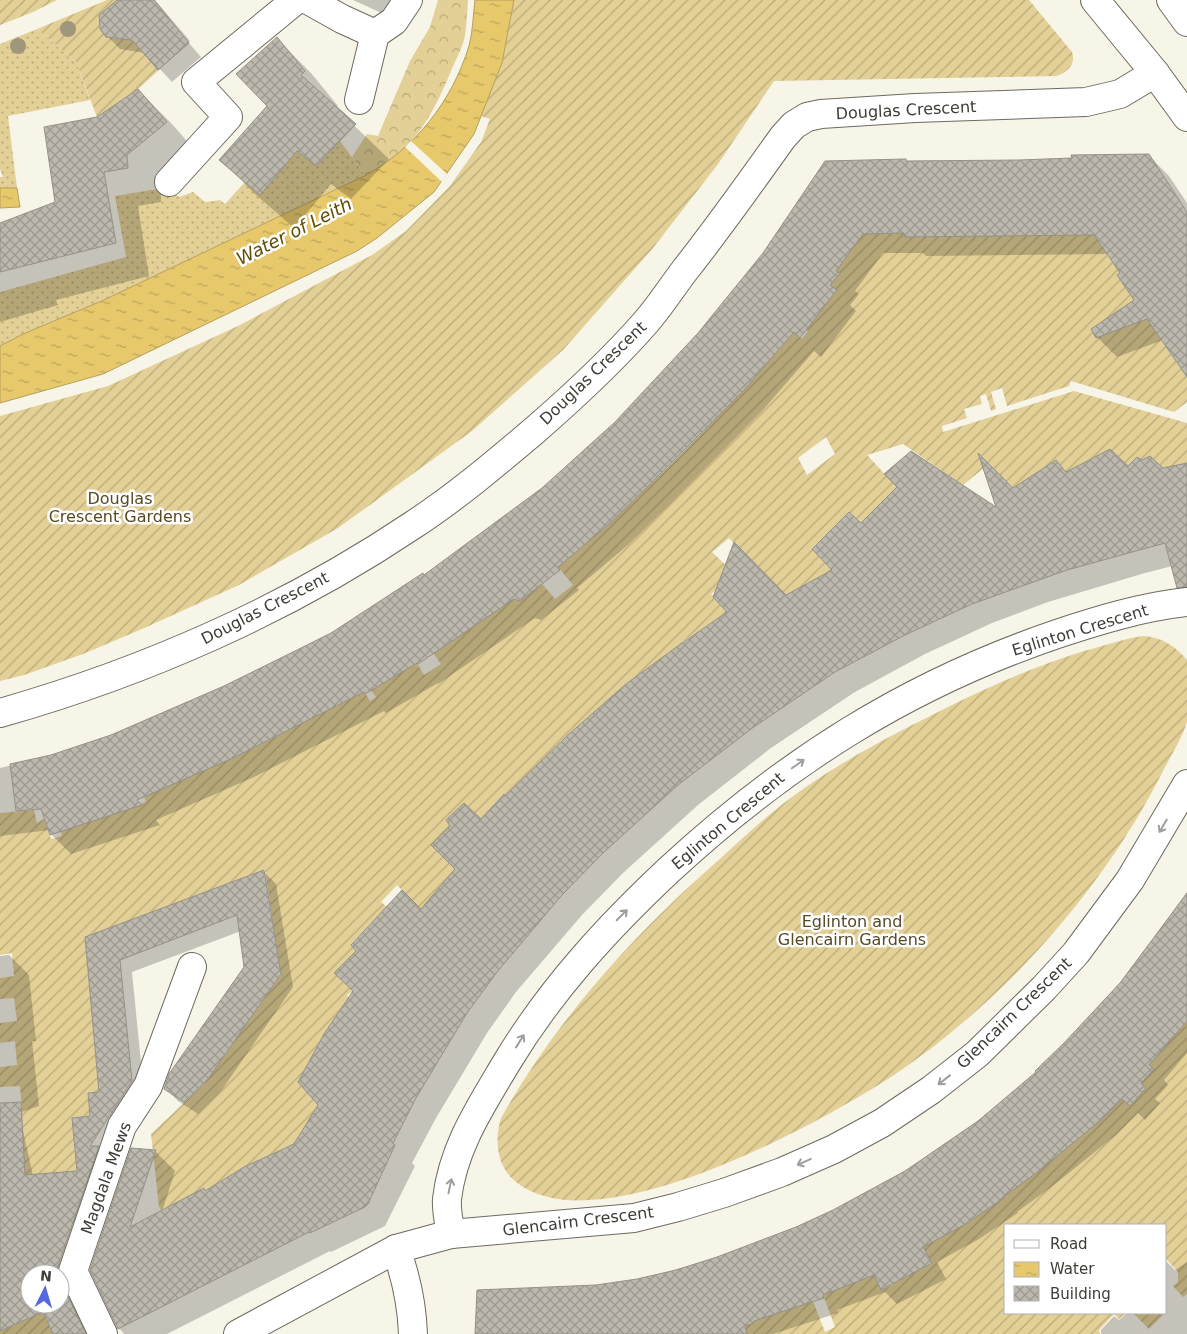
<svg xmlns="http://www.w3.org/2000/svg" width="1187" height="1334" font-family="'DejaVu Sans',sans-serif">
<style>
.grass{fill:url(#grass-dots)}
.forest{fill:url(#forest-crowns)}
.garden{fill:url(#garden-furrows);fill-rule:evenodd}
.water{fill:url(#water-ripples);stroke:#b49f5c}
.pier{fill:#f7f4e8}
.shadow{fill:#0003}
.building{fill:url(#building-cross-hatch);stroke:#949187}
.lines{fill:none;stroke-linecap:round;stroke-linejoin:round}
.minor-casing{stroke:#6d6a60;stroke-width:30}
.minor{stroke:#fff;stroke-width:28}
.tree{fill:#9f967c}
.oneway{stroke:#9e9e9b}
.labels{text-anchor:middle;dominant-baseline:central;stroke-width:5;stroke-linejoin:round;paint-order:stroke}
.street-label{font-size:16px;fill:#3d3c37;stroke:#fff}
.park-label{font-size:16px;fill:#574a23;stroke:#fff}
.water-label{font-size:18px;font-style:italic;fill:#614d00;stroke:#fff}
</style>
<defs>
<pattern id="grass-dots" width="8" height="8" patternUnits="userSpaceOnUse" patternTransform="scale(1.25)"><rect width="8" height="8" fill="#e3d096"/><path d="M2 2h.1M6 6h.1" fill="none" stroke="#b9aa7b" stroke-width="1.8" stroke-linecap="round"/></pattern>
<pattern id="forest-crowns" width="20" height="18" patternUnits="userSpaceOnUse" patternTransform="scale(1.25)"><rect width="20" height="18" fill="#e3d096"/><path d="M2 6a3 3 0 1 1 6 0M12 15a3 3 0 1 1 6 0" fill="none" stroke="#b9aa7b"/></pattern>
<pattern id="garden-furrows" width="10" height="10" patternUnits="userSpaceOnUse" patternTransform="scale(1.25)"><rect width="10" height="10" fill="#e3d096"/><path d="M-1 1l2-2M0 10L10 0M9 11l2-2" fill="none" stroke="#b9aa7b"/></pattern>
<pattern id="water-ripples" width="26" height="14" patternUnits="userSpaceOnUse" patternTransform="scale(1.25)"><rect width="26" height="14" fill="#e7c96c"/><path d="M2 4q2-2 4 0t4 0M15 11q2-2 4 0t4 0" fill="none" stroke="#bca45a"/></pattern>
<pattern id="building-cross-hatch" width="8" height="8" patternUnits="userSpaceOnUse" patternTransform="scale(1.25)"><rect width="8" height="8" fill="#bcb8ad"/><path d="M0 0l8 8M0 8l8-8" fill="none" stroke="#9a978e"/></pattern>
</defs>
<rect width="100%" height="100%" fill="#f7f4e8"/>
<g class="grass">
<polygon points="37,29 76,62 90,100 8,116 17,188 0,188 0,177 3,177 0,169 0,44"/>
<polygon points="340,141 365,175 104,300 23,334 0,346 0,292 126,257 115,196 169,187 179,197 193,192 205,202 220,200 225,204 245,182 297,151 317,165"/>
</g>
<path class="forest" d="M438,0h30c-1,11 -1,23 -3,35 -2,12 -9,24 -14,36 -20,48 -37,79 -86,104l-13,-18 15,-23 11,2 32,-75 20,-34z"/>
<g class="garden">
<polygon points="0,0 57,0 33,12 0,25"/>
<path d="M107,0h10l-11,9 2,3 -9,7c-1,12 6,19 17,20l9,-7 31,14 13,15 -31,28 -41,28 -21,-55 -39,-33z"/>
<path d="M514,0h515l43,52c4,12 -4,20 -15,24l-283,5 -56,83 -65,84 -90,102 -91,81 -134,97 -99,57 -97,44 -59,25 -59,21 -24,6v-265l108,-30 130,-60 134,-71 34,-24 44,-45 31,-44 9,-23 -9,-3 21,-53z"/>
<path d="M1110,231l-10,13 12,18 10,-6 25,63 34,50 6,-3v36l-13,10 -103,-31 -2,5 -62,20 -5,-18 -11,4 5,17 -5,2 -5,-17 -6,2 2,8 -18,5 3,9 -25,8 1,6 131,-41 113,32v40l-9,2 -12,6 -16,-15 -8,4 -5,-3 -7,7 7,8 -11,3 -5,-15 -11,-11 -31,16 6,8 -13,16 -16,-28 -29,18 -12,10 -14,-13 -4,3 -12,-12 -22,18 -60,-41 -36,11 30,32 -36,36 -12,-10 -37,35 31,34 -28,-3 -11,6 -5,23 -70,-70 -17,14 24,23 -25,19 23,25 -22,3 -30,20 6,7 -104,72 -24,21 6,7 -22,9 -24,24 4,33 -21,-21 -22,25 -35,1 4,6 -19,19 24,24 -18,57 -40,-41 -16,17 6,5 -36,37 5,7 -22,22 19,18 -6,4 23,29 -55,29 -17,29 21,21 -4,7 10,6 -20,34 -27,2 -39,18 -5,3 6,10 -31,15 -5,-9 -32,27 -4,-9 -7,3 -2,-3 -8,-73 53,-50 77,-109 -16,-105 -177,66 11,156 -11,1 2,23 -18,2 3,35 23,-2 -12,34 -33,2 2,20 24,-1 -22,68h-27v30h9l14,30h-53v-3l32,-14 -9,-19 -23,-11v-110l24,-23 -2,-24 -22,-19 22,-2 -2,-23 -20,1v-20l17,-2 -2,-24 -15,2v-20l17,-2 -3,-23 -14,1v-21l14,-2 -2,-23 -12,2v-142l34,-3 3,13 7,-4 7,20 11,-3 -3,-10 87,-24 -2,-7 110,-47 110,-57 6,10 6,-4 -5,-7 46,-27 7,12 17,-11 -8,-11 82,-55 5,3 8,-6v-5l11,-10 16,19 18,-14 -15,-18c85,-71 164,-150 236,-235l8,7 6,-8 -8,-6 36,-35 -6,-5 9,-11 -3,-3 28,-39 40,1 1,4zM826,437l9,17 -28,21 -9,-17z"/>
<path d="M1143,636c19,1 32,10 44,24 0,16 0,31 0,46 0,4 0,11 0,15 -2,12 -18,38 -24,50 -60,119 -159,230 -269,304 -73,48 -298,172 -378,107 -19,-15 -22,-41 -15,-64 57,-101 134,-185 221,-261 22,-20 42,-39 66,-57 50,-38 108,-67 164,-95 49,-24 98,-45 150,-59 14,-4 27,-8 41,-10z"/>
<polygon points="1182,1018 1187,1022 1187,1294 1183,1297 1173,1286 1178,1282 1178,1272 1166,1259 1166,1225 1006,1225 1006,1313 1126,1313 1119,1319 1114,1314 1099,1330 1100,1334 742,1334 745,1326 754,1323 753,1318 811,1296 825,1332 835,1327 822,1292 833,1288 835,1290 845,1287 875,1269 882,1290 894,1284 885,1264 912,1250 922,1268 932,1264 922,1244 1001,1193 1119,1096 1130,1106 1146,1088 1133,1076 1148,1075 1154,1069 1146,1062"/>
<polygon points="1133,1313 1165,1313 1149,1329"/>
</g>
<g class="water">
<path d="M475,0h39l-12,63 -28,71 -40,58 -57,46 -20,13 -254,123 -103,29v-57l23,-12 81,-34 260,-124c51,-27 88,-75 105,-130 4,-15 4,-31 6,-46z"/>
<polygon points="0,188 17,188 20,207 0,208"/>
</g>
<polygon class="pier" points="411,141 447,174 442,182 405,147"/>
<g class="shadow">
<polygon points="119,0 155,0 190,41 188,42 201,57 172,82 145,53 120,49 107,36"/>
<polygon points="353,0 393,0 386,15"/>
<polygon points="277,39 311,73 338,106 336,108 389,159 351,199 331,184 294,228 255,194 221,160 269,106"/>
<polygon points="138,90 172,124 200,156 161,189 161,202 138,206 149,276 56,300 58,305 0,322 0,224 56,203 97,118"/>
<polygon points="1148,155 1169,176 1187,203 1187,376 1163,340 1117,357 1097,337 1135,301 1121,274 1108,254 926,256 923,253 883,253 855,291 859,294 850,305 856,311 821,357 814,351 763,410 668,506 628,545 577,588 579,590 541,620 535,618 438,684 438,683 386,713 384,711 254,777 156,820 160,825 71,854 51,834 50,830 0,836 0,768 52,756 111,736 224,687 332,634 424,577 543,489 905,160 908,162 1019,161"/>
<polygon points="1187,464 1187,567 1184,563 1145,573 1048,602 992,623 925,654 855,692 771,748 698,805 623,873 582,915 516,992 487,1033 436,1118 412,1163 415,1166 385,1226 331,1252 330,1251 167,1334 124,1334 119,1328 92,1272 155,1151 175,1171 162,1212 205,1192 295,1145 319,1104 421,911 456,869 481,821 505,798 786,596 834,570 861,525 998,510 1013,489 1066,473 1128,467 1163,470"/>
<polygon points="263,871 276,884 293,987 221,1091 198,1114 178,1101 165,1088 246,967 241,931 132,972 144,1093 85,1235 73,1223 48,1175 79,1172 91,1117 101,1094 86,938"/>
<polygon points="1187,892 1187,1053 1164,1080 1168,1085 1155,1099 1160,1103 1145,1120 1138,1113 1116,1135 1050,1188 1017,1212 1018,1213 979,1239 937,1262 946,1279 897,1304 885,1292 837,1310 838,1313 773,1334 687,1334 652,1276 717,1258 767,1240 834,1211 905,1172 973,1126 1038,1072 1121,984"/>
<polygon points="9,955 29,975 36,1041 32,1041 39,1106 19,1113 55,1274 30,1274 30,1304 60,1304 60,1282 80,1302 96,1334 0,1334 0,956"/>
<polygon points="1166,1261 1175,1270 1187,1262 1187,1334 1101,1334 1101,1330 1114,1316 1119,1320 1127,1313 1166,1313"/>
</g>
<g class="building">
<polygon points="117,0 154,0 189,43 158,70 132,40 106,37 100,29 99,15"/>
<polygon points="277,37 305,71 301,75 356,124 316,166 297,151 260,195 219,160 267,106 236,74"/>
<polygon points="138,89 167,122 127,155 128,168 104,172 116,243 0,272 0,223 55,202 44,127 97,117"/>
<polygon points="1149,154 1187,212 1187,377 1147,319 1096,338 1091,329 1134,300 1117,275 1120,273 1094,235 905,237 904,233 863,234 836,271 840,273 830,285 837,290 800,338 794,332 744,390 648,486 608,525 558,567 560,570 520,601 514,599 418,664 417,663 365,694 364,692 233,758 137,800 142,805 50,835 41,809 16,811 10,764 51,755 111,735 224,686 295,651 331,633 423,573 424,575 542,488 615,422 698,333 763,253 825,161 906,159 906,161 1019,160 1072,158 1071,155"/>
<polygon points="1110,449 1128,466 1137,457 1142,460 1150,456 1163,468 1187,463 1187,587 1177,588 1165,543 1067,570 972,604 905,635 835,672 751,729 678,785 603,853 562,895 497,972 467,1013 416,1098 393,1143 395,1145 368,1204 365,1207 310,1233 309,1232 118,1329 90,1270 131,1148 156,1150 130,1227 204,1188 205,1191 244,1167 294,1144 318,1105 298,1082 324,1034 353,991 334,973 356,951 351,945 402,890 421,909 455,869 431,845 450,826 446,820 464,803 481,819 504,794 505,796 569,734 626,684 682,643 727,612 713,597 734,542 786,595 832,570 812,549 849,512 861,523 897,487 884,474 911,451 996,507 978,453 1013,488 1056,460 1066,472"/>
<polygon points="264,870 281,974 208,1079 184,1102 164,1089 169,1074 244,967 237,915 120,960 132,1081 90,1146 99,1146 58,1266 59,1274 30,1274 30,1304 60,1304 60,1280 86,1334 53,1334 43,1312 0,1331 0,1103 21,1102 25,1175 77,1171 72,1118 90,1116 88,1093 99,1092 85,937"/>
<polygon points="1187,893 1187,1021 1149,1065 1154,1069 1141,1083 1146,1088 1130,1106 1122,1099 1101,1120 1035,1174 1003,1197 1004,1198 964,1225 923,1247 932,1263 881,1290 874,1275 823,1295 824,1298 754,1321 754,1323 745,1326 747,1334 475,1334 477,1290 596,1285 637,1279 676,1270 717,1257 796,1227 833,1210 905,1171 978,1121 1036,1072 1035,1071 1064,1043 1120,983"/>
</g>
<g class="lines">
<g class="minor-casing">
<g id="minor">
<polyline points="308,0 342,19 375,34"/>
<polyline points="1095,0 1155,73 1187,117"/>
<polyline points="1171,0 1187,22"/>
<polyline points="359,100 375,34 394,21 408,0"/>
<polyline points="169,182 228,117 196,82 296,0"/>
<path d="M0,713c145,-41 288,-104 413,-188 43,-28 83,-62 122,-95 39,-34 77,-69 111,-108 14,-16 26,-35 39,-52 34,-43 66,-88 98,-133l11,-12 13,-8 14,-3 94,-6 171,-6 34,-8 35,-21"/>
<path d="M451,1234c-2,-11 -5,-24 -4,-35 6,-52 34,-93 60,-137 44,-73 101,-135 163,-193 116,-107 237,-184 387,-235 42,-14 85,-27 130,-32"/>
<path d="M396,1249c10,28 16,55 17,85"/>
<polyline points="103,1334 73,1271 122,1126 148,1086 192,967"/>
<polyline points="238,1334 396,1249 451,1234 634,1218 678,1207 724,1193 782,1172 834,1149 882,1123 931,1090 977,1054 1044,988 1076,953 1130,880 1187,784"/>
</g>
</g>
<use href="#minor" class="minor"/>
</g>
<g class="tree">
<circle cx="68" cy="29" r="8"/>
<circle cx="18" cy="46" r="8"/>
</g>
<defs><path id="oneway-shaft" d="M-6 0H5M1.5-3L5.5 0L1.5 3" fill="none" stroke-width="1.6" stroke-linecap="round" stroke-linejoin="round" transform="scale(1.25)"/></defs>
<g class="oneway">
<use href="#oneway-shaft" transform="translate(798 764) rotate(-35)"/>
<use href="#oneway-shaft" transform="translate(1163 826) rotate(120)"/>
<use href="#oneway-shaft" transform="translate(622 915) rotate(-45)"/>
<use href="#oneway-shaft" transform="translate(520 1041) rotate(-58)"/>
<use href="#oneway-shaft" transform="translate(944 1080) rotate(142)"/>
<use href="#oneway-shaft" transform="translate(804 1162) rotate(156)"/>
<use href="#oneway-shaft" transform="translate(450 1186) rotate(-78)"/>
</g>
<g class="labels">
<g class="street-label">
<text transform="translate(906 110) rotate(-3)">Douglas Crescent</text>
<text transform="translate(593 373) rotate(-44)">Douglas Crescent</text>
<text transform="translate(265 608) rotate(-27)">Douglas Crescent</text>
<text transform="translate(1080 630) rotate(-17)">Eglinton Crescent</text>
<text transform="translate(728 821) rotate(-40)">Eglinton Crescent</text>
<text transform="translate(1014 1013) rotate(-44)">Glencairn Crescent</text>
<text transform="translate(106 1178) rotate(-70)">Magdala Mews</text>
<text transform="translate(578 1221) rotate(-7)">Glencairn Crescent</text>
</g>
<g class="park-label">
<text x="120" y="498">Douglas<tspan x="120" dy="18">Crescent Gardens</tspan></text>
<text x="852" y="921">Eglinton and<tspan x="852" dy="18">Glencairn Gardens</tspan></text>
</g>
<g class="water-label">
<text transform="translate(294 231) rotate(-27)">Water of Leith</text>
</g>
</g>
<rect x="1004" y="1224" width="162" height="90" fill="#ffffff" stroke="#b1b1af"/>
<rect x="1014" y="1240" width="25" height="8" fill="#ffffff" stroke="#b1b1af"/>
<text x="1050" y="1249" font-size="15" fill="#3d3c37">Road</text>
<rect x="1014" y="1262" width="25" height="15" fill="url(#water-ripples)" stroke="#b1b1af"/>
<text x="1050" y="1274" font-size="15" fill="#3d3c37">Water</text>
<rect x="1014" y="1286" width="25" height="15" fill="url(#building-cross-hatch)" stroke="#b1b1af"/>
<text x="1050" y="1299" font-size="15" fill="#3d3c37">Building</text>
<g transform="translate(45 1289) rotate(5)"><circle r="24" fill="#ffffff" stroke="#b1b1af"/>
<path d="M0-4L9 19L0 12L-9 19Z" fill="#5568de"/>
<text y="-8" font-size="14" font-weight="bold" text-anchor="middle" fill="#3d3c37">N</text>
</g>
</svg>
